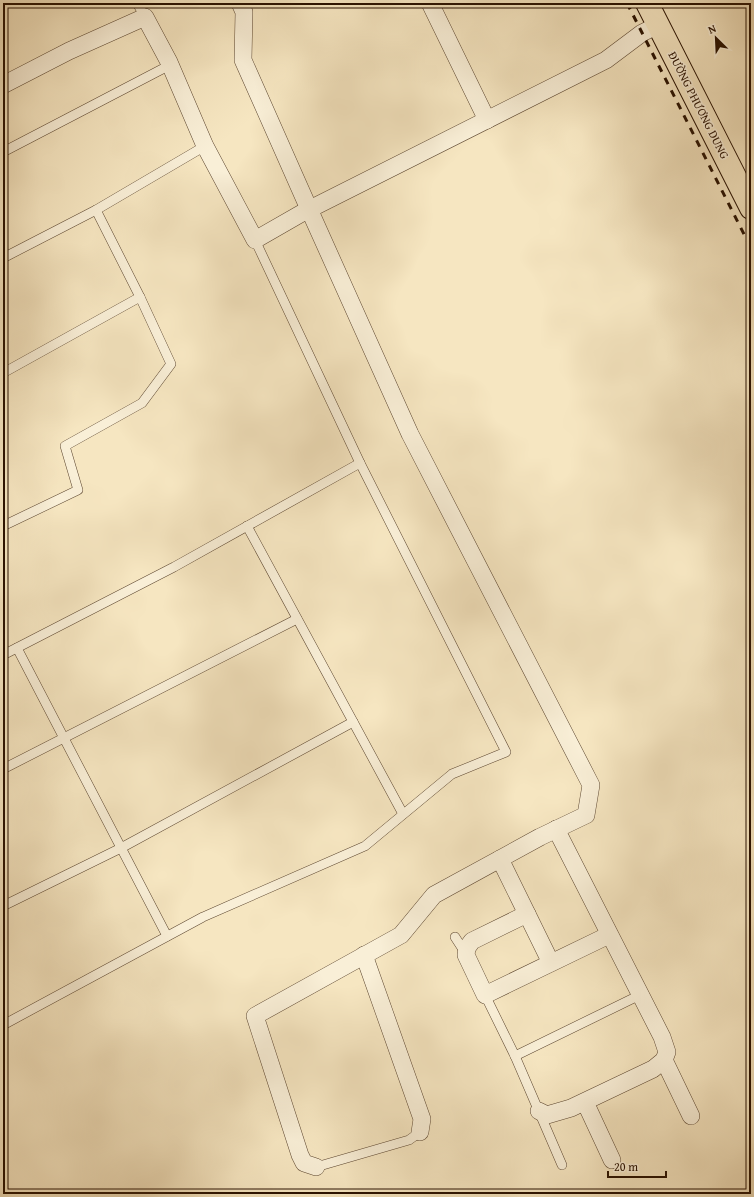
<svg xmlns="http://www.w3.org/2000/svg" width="754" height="1197" font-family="'Gentium Book Plus',serif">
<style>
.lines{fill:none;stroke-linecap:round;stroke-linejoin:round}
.service-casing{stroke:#5c4630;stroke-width:10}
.minor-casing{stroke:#5c4630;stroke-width:18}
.trunk-casing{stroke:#291100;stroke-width:24}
.service{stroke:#f9efd7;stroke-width:9}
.minor{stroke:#f9efd7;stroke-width:17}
.trunk{stroke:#f6e6c1;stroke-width:22}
.rail{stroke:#291100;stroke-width:3;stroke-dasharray:7 7;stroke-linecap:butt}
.labels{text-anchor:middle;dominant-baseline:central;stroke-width:3;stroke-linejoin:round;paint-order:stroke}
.street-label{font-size:12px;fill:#291100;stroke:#f9efd7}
</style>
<rect width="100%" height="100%" fill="#f6e6c1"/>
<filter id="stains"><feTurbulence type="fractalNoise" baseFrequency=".005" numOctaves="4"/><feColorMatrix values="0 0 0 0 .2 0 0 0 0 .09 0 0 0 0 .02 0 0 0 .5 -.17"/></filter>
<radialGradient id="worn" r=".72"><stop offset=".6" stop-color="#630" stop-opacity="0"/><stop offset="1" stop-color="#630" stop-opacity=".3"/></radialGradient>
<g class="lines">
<g class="service-casing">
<g id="service">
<polyline points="137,3 145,17"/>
<polyline points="3,152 170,65"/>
<polyline points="3,258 96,210 205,146"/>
<polyline points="3,373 140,297 96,210"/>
<polyline points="3,526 78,490 65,446 142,403 171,364 140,297"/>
<polyline points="247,526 403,814"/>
<polyline points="17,648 167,936"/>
<polyline points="3,655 174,567 360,463"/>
<polyline points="3,769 297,619"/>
<polyline points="3,906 121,848 353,722"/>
<polyline points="455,937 466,954"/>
<polyline points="485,995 515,1056 562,1165"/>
<polyline points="3,1025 203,917 365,846 452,774 506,752 360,463 255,240"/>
<polyline points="515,1056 640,995"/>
<polyline points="316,1167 409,1140 420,1132"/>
</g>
</g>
<g class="minor-casing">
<g id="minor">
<polyline points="240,3 244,12 243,60 309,209 410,434 591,785 586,815 540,837 434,895 401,935 255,1016 300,1155 304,1163 316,1167"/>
<polyline points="430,3 487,120"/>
<polyline points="3,85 69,51 145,17 169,62 205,146 255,240 302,213 606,60 642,33 658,25"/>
<polyline points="500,859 527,914"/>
<polyline points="364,955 422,1119 420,1132"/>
<polyline points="551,963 527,914 472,941 467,948 466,955 485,995 609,935"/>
<polyline points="664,1060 691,1116"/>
<polyline points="585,1102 612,1160"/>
<polyline points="539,1111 547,1115 571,1108 653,1069 664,1060 667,1052 662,1037 556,829"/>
</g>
</g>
<g class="trunk-casing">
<polyline id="trunk" points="647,3 751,208"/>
</g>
<use href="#service" class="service"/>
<use href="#minor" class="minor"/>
<use href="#trunk" class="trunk"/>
<polyline class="rail" points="627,3 751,248"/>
</g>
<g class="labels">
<g class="street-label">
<text transform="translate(699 105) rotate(63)">ĐƯỜNG PHƯƠNG DUNG</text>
</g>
</g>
<rect width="754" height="1197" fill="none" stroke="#f6e6c1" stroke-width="16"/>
<rect x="4" y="4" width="746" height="1189" fill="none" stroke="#291100" stroke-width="2"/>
<rect x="8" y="8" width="738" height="1181" fill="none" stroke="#291100"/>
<g transform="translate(716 38) rotate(336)" stroke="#f9efd7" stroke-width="3" paint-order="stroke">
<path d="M0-3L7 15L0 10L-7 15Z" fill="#291100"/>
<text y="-6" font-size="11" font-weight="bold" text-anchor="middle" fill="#291100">N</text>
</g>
<path d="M608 1171v6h58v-6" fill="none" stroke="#291100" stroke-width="2"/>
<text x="614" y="1171" font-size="12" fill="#291100" stroke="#f9efd7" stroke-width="3" paint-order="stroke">20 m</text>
<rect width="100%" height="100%" filter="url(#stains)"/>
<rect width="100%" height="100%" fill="url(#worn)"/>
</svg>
